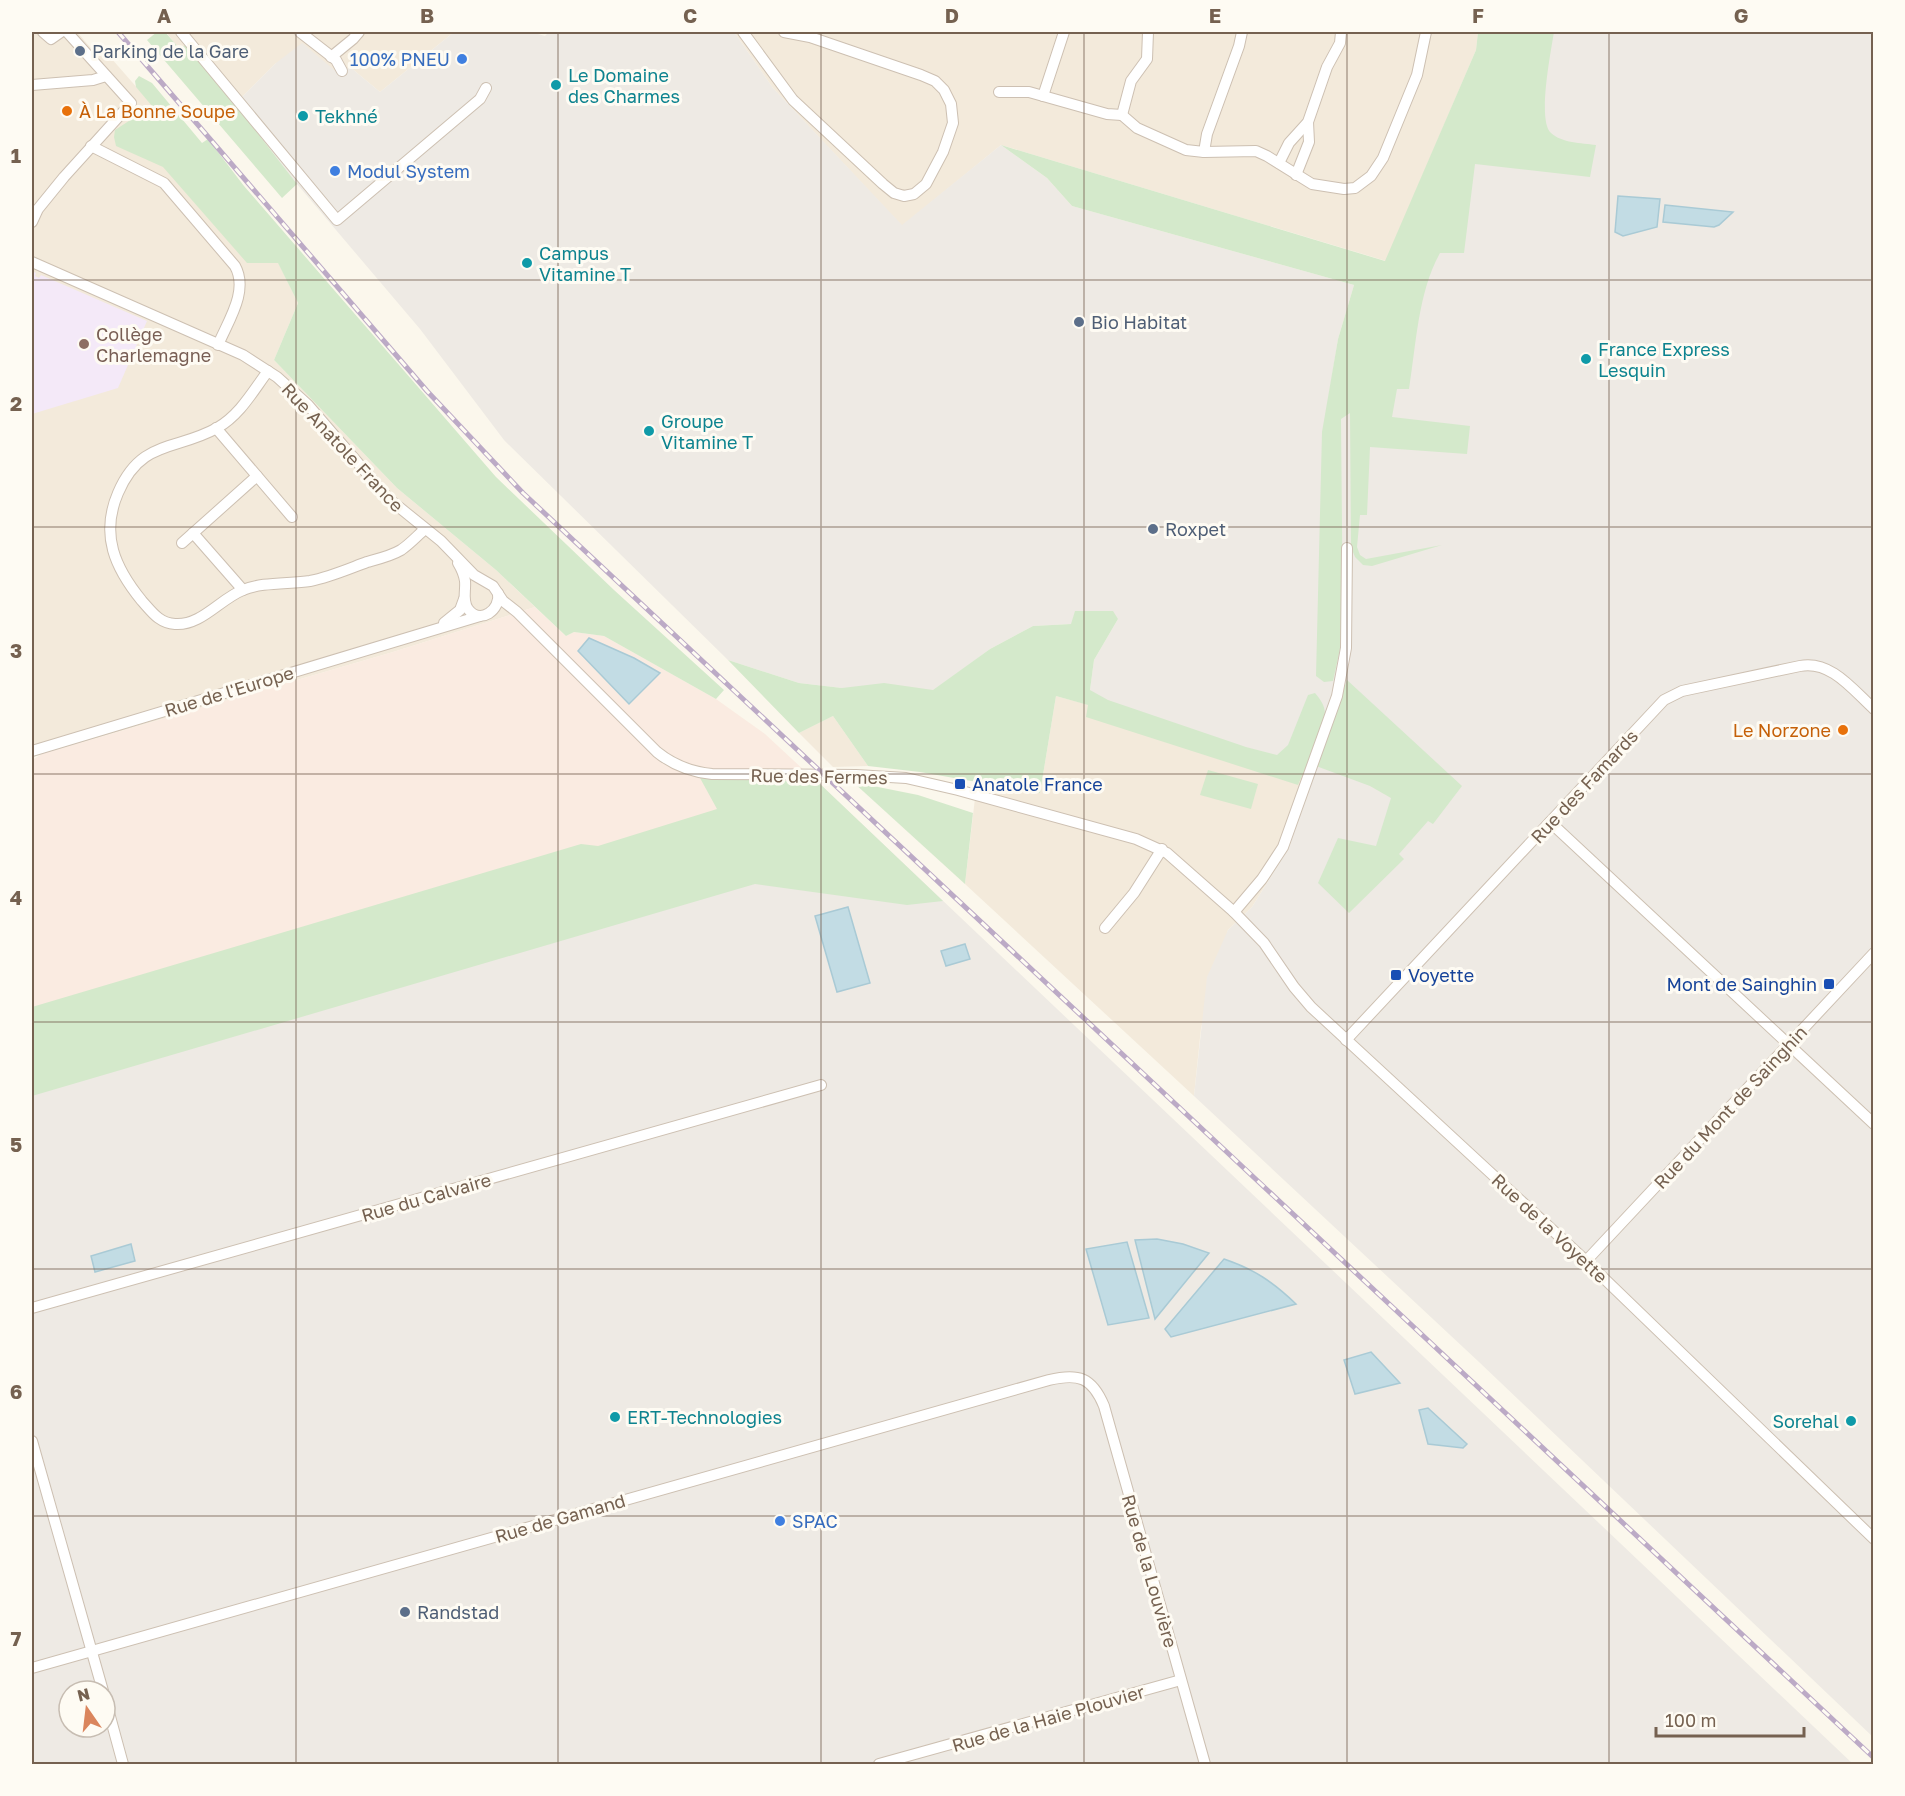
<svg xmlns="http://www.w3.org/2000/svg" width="1905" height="1796" font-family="'Golos Text',sans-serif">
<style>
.residential{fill:#f3eadb}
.commercial{fill:#faebe1}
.industrial{fill:#eeeae4;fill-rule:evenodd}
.education{fill:#f4e9f8}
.green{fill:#d4e9cb}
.water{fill:#c2dce4;stroke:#a9cad5;stroke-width:1.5}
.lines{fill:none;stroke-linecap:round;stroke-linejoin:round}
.minor-casing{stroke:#cdc0b2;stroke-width:12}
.minor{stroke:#fff;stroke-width:10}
.rail-casing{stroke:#bcaac6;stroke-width:5}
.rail{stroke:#fefbf3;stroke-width:3;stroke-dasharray:9;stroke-linecap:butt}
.grid{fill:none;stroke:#756150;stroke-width:1.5;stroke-opacity:0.55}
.service-dot{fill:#5c6f8a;stroke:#fefbf3;stroke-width:2}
.shop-dot{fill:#3f7fe0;stroke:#fefbf3;stroke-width:2}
.culture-dot{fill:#0f9aa8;stroke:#fefbf3;stroke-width:2}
.food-dot{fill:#e8710a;stroke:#fefbf3;stroke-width:2}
.education-dot{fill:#8d6e63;stroke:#fefbf3;stroke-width:2}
.transit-dot{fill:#1a4fb4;stroke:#fefbf3;stroke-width:2}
.labels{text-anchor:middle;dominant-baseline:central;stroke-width:6;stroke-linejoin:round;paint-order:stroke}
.service-label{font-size:18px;fill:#4e5e75;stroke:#fefbf3;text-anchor:start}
.shop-label{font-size:18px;fill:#366cbe;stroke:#fefbf3;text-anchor:start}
.culture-label{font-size:18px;fill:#0d838f;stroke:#fefbf3;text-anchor:start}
.food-label{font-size:18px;fill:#c56008;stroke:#fefbf3;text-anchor:start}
.education-label{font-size:18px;fill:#785e54;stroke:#fefbf3;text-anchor:start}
.street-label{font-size:18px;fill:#756150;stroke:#fefbf3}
.transit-label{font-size:18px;fill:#164399;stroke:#fefbf3;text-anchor:start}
.neatline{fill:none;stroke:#756150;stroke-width:2}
.grid-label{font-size:20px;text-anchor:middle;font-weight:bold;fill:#756150}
</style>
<rect width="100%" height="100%" fill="#fbf7ec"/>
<g class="residential">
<polygon points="32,32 77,32 97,55 104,50 153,106 278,262 298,303 274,360 397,488 496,570 535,607 393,652 42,754 32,753"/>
<polygon points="166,32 454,32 380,92 350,67 339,75 276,63 235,104 185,45 180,50"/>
<polygon points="734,32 1478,32 1476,50 1386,261 1001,145 902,226 773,88"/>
<polygon points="1056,696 1316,766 1289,848 1252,907 1228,930 1201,1028 1194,1096 965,884 977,781 1040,793"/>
<polygon points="833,716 868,766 833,767 799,733"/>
</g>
<polygon class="commercial" points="535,607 566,636 574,632 604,636 716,699 765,734 861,823 32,1062 32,760 42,754 393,652"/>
<g class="industrial">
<polygon points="454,32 531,32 545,36 549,32 734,32 773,88 902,225 1001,145 1047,178 1072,206 1354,285 1338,339 1323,432 1468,147 1481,32 1873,32 1873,1737 1479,1362 1194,1096 1207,977 1228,930 1252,907 1289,848 1316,766 1088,705 1094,660 1118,619 1071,624 1033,626 990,649 933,691 842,688 799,683 728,660 504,440 420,329 297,184 235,104 276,63 302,43 339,74 350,67 380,92"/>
<path d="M861,823l992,941h-1821v-702zM69,1691h36v36h-36z"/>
</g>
<polygon class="education" points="32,271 36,273 35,276 39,278 41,275 147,321 118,388 32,414"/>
<g class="green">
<polygon points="157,32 165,32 180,49 185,45 235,104 297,184 282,198 147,40"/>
<path d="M1478,32h76c-3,19 -17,89 -3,101 11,10 30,10 45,12l-6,32 -115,-13 -11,89h-24c-22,39 -24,93 -31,136h-12l-5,28 78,9 -3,28 -97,-7 -3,68h-7l-3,32 3,8 6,4 76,-14 -70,21 -9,-1 -8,-8 -4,-10 -1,-134 -9,6 2,216 -10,46 -9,1 -8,-6 6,-244 16,-93 16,-54 -282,-79 -25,-28 -46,-33 384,116 91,-211z"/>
<polygon points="139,76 152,83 202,143 208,139 244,186 496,477 614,590 724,690 716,699 604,636 574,632 566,636 496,570 397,488 274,360 298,303 278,263 247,263 163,167 116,146 114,137 115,130 152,106 136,87 135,81"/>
<path d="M1075,611h38l5,8 -24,41 -4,30 18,10 138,47 31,8 11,-10 20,-50 7,-2c5,6 10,12 10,21 -1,20 -19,52 -27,71l-212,-68 2,-12 -32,-9 -16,97 -120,-21 -52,-6 -35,-50 -34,17 -71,-73 71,23 43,5 42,-5 49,7 57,-41 43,-23 38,-2z"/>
<polygon points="1347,680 1462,786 1433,824 1428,821 1399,854 1404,859 1349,913 1318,883 1338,838 1376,846 1391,798 1370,786 1316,766"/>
<polygon points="1208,770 1258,784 1251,809 1200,795"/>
<polygon points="700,778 818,782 943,901 907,905 755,884 32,1096 32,1007 581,844 598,846 717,809"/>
<polygon points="853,782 918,795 973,813 965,884"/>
</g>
<g class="water">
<polygon points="1618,196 1660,199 1657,227 1623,236 1615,232"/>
<polygon points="1665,205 1733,212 1719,225 1714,227 1663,222"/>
<polygon points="589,638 634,658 660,673 629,704 578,651"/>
<polygon points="848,907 870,983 837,992 815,916"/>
<polygon points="965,944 970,959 946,966 941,951"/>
<polygon points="1157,1239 1183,1244 1209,1253 1155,1319 1135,1240"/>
<polygon points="1127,1242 1149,1318 1108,1325 1086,1249"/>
<polygon points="131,1244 135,1261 95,1272 91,1256"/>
<path d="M1224,1259c30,10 49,23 72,45l-125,33 -6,-8z"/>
<polygon points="1371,1352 1400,1383 1355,1394 1344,1360"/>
<polygon points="1428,1408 1467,1444 1463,1448 1428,1444 1419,1410"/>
</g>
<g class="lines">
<g class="minor-casing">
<g id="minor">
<polyline points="43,32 51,39 61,32"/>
<polyline points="181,32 337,220 480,99 486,88"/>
<polyline points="300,32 336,60 342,71"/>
<polyline points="743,32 793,100 883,184 894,193 904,196 914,194 926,184 943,152 953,123 951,104 944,90 935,81 921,75 810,37 784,32"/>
<polyline points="331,57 353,39 359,32"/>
<polyline points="32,85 93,80 106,76"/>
<polyline points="999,92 1029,92 1107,114 1122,115"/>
<polyline points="1043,96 1064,32"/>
<polyline points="1122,115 1137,128 1186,150 1204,152 1256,151 1267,156 1312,184 1344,189 1355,188 1371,176 1383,158 1417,75 1426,32"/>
<polyline points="1122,115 1131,81 1147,59 1148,32"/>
<path d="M91,146l73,37 71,83c14,25 -7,55 -17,79"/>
<polyline points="1204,152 1207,134 1239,46 1242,32"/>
<polyline points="1279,163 1289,143 1308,122 1327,67 1340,43 1341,32"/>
<polyline points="1296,175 1309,142 1308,122"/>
<polyline points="32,222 38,209 64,177 131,103 67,32"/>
<path d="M32,262l211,93 34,22 31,28 81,94 52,42 33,34 19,11 10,15 14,11 140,140c16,13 34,20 55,22l144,1 50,3 52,12 178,49 31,14 67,59 30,31 30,44 17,20 275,254 288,278"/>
<path d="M268,371c-15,20 -28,44 -51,57 -41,23 -76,11 -99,65 -18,42 -3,75 24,108 10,11 17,22 33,23 26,2 45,-25 68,-34 18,-8 47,-6 67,-9 20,-4 38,-12 57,-19 11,-3 24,-6 34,-12 9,-6 16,-14 24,-21"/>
<polyline points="216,428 292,517"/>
<polyline points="193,533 243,590"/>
<polyline points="182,543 257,476"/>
<path d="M458,563c3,5 6,11 7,18 1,9 -3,20 3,28 12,16 33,1 30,-16"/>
<polyline points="444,623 460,610 464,599"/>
<polyline points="32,751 480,616"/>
<polyline points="1550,822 1874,1124"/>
<polyline points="1234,912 1262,879 1283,847 1337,696 1346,648 1347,548"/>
<polyline points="1105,928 1134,893 1162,849"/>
<path d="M1346,1040l318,-340 18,-9 118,-25c31,-6 53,24 74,43"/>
<polyline points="1586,1261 1874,953"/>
<polyline points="32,1308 821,1085"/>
<polyline points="32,1441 103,1691"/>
<path d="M32,1668l1017,-288c29,-7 43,-3 55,26l101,358"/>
<polyline points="105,1698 123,1764"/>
<polyline points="879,1764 1181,1680"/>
</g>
</g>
<use href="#minor" class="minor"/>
<g class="rail-casing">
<polyline id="rail" points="118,32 427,391 523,493 1874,1758"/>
</g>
<use href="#rail" class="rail"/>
</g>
<path class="grid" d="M296,32v1732M558,32v1732M821,32v1732M1084,32v1732M1347,32v1732M1609,32v1732M32,280h1842M32,527h1842M32,774h1842M32,1022h1842M32,1269h1842M32,1516h1842"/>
<g class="service-dot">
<circle cx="80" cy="51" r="6"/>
<circle cx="1079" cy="322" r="6"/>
<circle cx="1153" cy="529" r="6"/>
<circle cx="405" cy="1612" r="6"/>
</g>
<g class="shop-dot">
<circle cx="462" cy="59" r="6"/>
<circle cx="335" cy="171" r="6"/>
<circle cx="780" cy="1521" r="6"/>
</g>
<g class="culture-dot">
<circle cx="556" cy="85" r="6"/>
<circle cx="303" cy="116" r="6"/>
<circle cx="527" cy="263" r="6"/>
<circle cx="1586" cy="359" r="6"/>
<circle cx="649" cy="431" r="6"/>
<circle cx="615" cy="1417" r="6"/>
<circle cx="1851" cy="1421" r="6"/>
</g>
<g class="food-dot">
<circle cx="67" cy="111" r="6"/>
<circle cx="1843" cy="730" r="6"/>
</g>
<circle class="education-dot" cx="84" cy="344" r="6"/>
<g class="transit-dot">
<rect x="954" y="778" width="12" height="12" rx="3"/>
<rect x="1390" y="969" width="12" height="12" rx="3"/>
<rect x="1823" y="978" width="12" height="12" rx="3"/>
</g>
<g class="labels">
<g class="service-label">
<text x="92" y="51">Parking de la Gare</text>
<text x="1091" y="322">Bio Habitat</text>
<text x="1165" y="529">Roxpet</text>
<text x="417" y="1612">Randstad</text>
</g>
<g class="shop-label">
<text x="450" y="59" text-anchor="end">100% PNEU</text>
<text x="347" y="171">Modul System</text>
<text x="792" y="1521">SPAC</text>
</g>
<g class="culture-label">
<text x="568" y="75">Le Domaine<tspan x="568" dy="21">des Charmes</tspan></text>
<text x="315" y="116">Tekhné</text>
<text x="539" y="253">Campus<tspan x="539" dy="21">Vitamine T</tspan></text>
<text x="1598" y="349">France Express<tspan x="1598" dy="21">Lesquin</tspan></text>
<text x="661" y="421">Groupe<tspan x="661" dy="21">Vitamine T</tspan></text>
<text x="627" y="1417">ERT-Technologies</text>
<text x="1839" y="1421" text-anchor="end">Sorehal</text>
</g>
<g class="food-label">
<text x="79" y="111">À La Bonne Soupe</text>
<text x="1831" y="730" text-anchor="end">Le Norzone</text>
</g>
<g class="education-label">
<text x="96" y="334">Collège<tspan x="96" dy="21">Charlemagne</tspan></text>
</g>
<g class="street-label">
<text transform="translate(343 447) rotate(47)">Rue Anatole France</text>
<text transform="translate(229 691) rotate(-17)">Rue de l'Europe</text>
<text transform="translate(819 776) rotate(1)">Rue des Fermes</text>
<text transform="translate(1584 786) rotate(-47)">Rue des Famards</text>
<text transform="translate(1730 1107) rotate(-47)">Rue du Mont de Sainghin</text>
<text transform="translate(426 1197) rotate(-16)">Rue du Calvaire</text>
<text transform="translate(1550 1228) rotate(43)">Rue de la Voyette</text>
<text transform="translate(560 1518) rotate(-16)">Rue de Gamand</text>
<text transform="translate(1150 1571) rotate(74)">Rue de la Louvière</text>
<text transform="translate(1048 1718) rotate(-16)">Rue de la Haie Plouvier</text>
</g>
<g class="transit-label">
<text x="972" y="784">Anatole France</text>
<text x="1408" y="975">Voyette</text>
<text x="1817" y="984" text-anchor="end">Mont de Sainghin</text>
</g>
</g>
<rect width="1905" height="1796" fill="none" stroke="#fefbf3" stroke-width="66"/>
<g transform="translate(87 1709) rotate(346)"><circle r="28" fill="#fefbf3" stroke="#c7bdb2" stroke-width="1.5"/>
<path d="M0-4.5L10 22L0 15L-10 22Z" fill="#da855d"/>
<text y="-9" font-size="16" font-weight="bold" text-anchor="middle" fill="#756150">N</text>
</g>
<path d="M1656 1727v9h148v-9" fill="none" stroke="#756150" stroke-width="3"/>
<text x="1665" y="1727" font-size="18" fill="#756150" stroke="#fefbf3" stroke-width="4.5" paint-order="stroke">100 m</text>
<rect x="33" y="33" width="1839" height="1730" class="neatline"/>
<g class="grid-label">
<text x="164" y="23">A</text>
<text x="427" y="23">B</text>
<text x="690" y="23">C</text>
<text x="952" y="23">D</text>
<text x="1215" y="23">E</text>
<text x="1478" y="23">F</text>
<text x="1741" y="23">G</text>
<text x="16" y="163">1</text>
<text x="16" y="411">2</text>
<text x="16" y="658">3</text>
<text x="16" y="905">4</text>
<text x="16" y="1152">5</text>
<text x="16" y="1399">6</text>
<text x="16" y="1646">7</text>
</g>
</svg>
